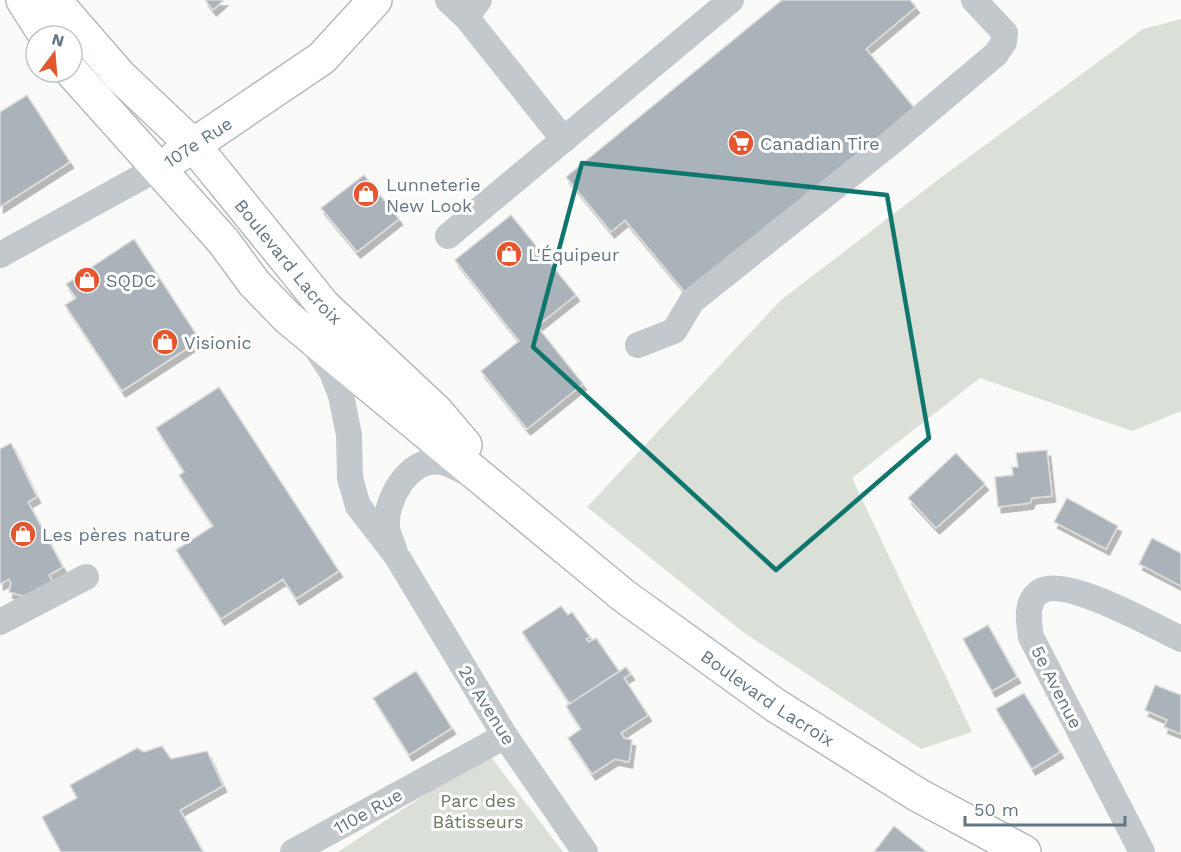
<svg xmlns="http://www.w3.org/2000/svg" width="1181" height="852" font-family="'Work Sans',sans-serif">
<style>
.green{fill:#dadfd7}
.building{fill:#aab3b9;stroke:#dcdcda;stroke-width:1.5;filter:url(#shadow)}
.lines{fill:none;stroke-linecap:round;stroke-linejoin:round}
.major-casing{stroke:#b5babe;stroke-width:36}
.minor{stroke:#c3c8cc;stroke-width:26}
.major{stroke:#fff;stroke-width:33}
.marked{fill:none;stroke:#0f766e;stroke-width:4.5;stroke-linejoin:round}
.labels{text-anchor:middle;dominant-baseline:central;stroke-width:6;stroke-linejoin:round;paint-order:stroke}
.street-label{font-size:18px;fill:#657683;stroke:#fff}
.poi-label{font-size:18px;fill:#657683;stroke:#fff;text-anchor:start}
.park-label{font-size:18px;fill:#687a64;stroke:#fff}
</style>
<defs>
<filter id="shadow"><feDropShadow dx="3.5" dy="6" stdDeviation="0" flood-color="#0004"/></filter>
</defs>
<rect width="100%" height="100%" fill="#fafaf8"/>
<g class="green">
<polygon points="1181,19 1181,411 1132,431 980,378 852,478 972,732 921,749 743,632 587,507 781,300 943,176 1143,29"/>
<polygon points="488,753 563,852 338,852"/>
</g>
<g class="building">
<polygon points="205,0 224,0 213,10"/>
<polygon points="782,0 910,0 916,7 866,49 916,110 688,296 625,220 611,232 566,177"/>
<polygon points="27,95 70,162 0,207 0,112"/>
<polygon points="364,175 399,219 357,252 321,208"/>
<polygon points="511,215 576,295 537,326 583,384 527,429 481,371 519,341 455,260"/>
<polygon points="134,239 200,340 122,391 65,305 76,298 66,284"/>
<polygon points="219,387 339,571 296,599 283,579 221,619 176,550 213,526 179,475 184,472 156,428"/>
<polygon points="11,443 37,497 28,502 63,567 49,575 54,584 27,597 9,592 11,583 9,579 0,584 0,449"/>
<polygon points="1047,450 1052,496 1032,498 1030,503 998,507 995,477 1013,475 1012,467 1018,467 1016,453"/>
<polygon points="956,453 985,484 936,528 908,498"/>
<polygon points="1067,498 1118,526 1106,549 1054,522"/>
<polygon points="1152,538 1181,553 1181,586 1139,564"/>
<polygon points="561,606 568,615 572,612 590,637 586,639 589,642 596,638 619,671 570,704 522,632"/>
<polygon points="988,625 1017,677 992,691 963,639"/>
<polygon points="626,667 631,674 624,678 648,715 621,733 624,738 632,740 629,762 615,759 592,774 568,738 581,729 566,706"/>
<polygon points="416,671 452,728 409,755 373,698"/>
<polygon points="1155,685 1181,695 1181,734 1164,727 1167,720 1145,710"/>
<polygon points="1024,693 1060,752 1032,769 996,709"/>
<polygon points="162,746 171,759 207,751 223,786 180,810 203,852 61,852 42,817 77,798 70,785 137,748 144,752"/>
<polygon points="894,826 927,852 874,852"/>
</g>
<g class="lines">
<g class="major-casing">
<g id="major">
<polyline points="23,0 46,36"/>
<path id="s1" d="M54,0l66,76 75,71 129,159 112,105 29,34"/>
<path id="s2" d="M72,72l152,170 30,41 34,35 336,278 151,109 143,90 106,57"/>
<polyline points="176,157 322,58 375,0"/>
</g>
</g>
<g class="minor">
<polyline points="448,0 466,17 564,140"/>
<polyline points="466,17 479,0"/>
<polyline points="448,236 731,0"/>
<polyline points="0,255 156,169"/>
<polyline points="638,345 674,331 692,301 894,140 996,54 1004,42 1005,33 974,0"/>
<polyline points="316,348 332,372 341,395 349,435 350,478 358,506 396,555 505,736 585,852"/>
<path d="M394,549c-2,-7 -7,-15 -7,-23 -2,-27 23,-70 54,-64 9,1 18,7 26,11"/>
<polyline points="0,622 86,577"/>
<polyline points="293,852 505,736"/>
<path d="M1142,852l-111,-215c-2,-14 -6,-34 7,-44 24,-20 117,34 143,46"/>
</g>
<use href="#major" class="major"/>
</g>
<path class="marked" d="M582,163l305,32 42,243 -153,132 -243,-223z"/>
<defs>
<g id="supermarket-disc" transform="scale(1.35)"><circle r="9.5" fill="#e4572e" stroke="#fff"/><path d="M-6-5.5h2.5l.6 2H6L4.5 2H-2.5L-4.4-4H-6ZM-1.5 3.2a1.3 1.3 0 1 0 .1 0ZM3 3.2a1.3 1.3 0 1 0 .1 0Z" fill="#fff"/></g>
<g id="shop-disc" transform="scale(1.35)"><circle r="9.5" fill="#e4572e" stroke="#fff"/><path d="M-5-2.5h2.3a2.7 3.5 0 0 1 5.4 0H5L5.5 6h-11ZM-1.5-2.5h3a1.5 2.3 0 0 0-3 0Z" fill="#fff"/></g>
</defs>
<g fill-rule="evenodd">
<use href="#supermarket-disc" x="741" y="143"/>
<use href="#shop-disc" x="366" y="194"/>
<use href="#shop-disc" x="509" y="254"/>
<use href="#shop-disc" x="87" y="280"/>
<use href="#shop-disc" x="165" y="342"/>
<use href="#shop-disc" x="23" y="534"/>
</g>
<g class="labels">
<g class="street-label">
<text transform="translate(198 142) rotate(-33)">107e Rue</text>
<text stroke="none"><textPath href="#s1" startOffset="352">Boulevard Lacroix</textPath></text>
<text transform="translate(1057 687) rotate(63)">5e Avenue</text>
<text stroke="none"><textPath href="#s2" startOffset="940">Boulevard Lacroix</textPath></text>
<text transform="translate(487 705) rotate(58)">2e Avenue</text>
<text transform="translate(368 811) rotate(-29)">110e Rue</text>
</g>
<g class="poi-label">
<text x="760" y="143">Canadian Tire</text>
<text x="386" y="184">Lunneterie<tspan x="386" dy="21">New Look</tspan></text>
<text x="528" y="254">L'Équipeur</text>
<text x="106" y="280">SQDC</text>
<text x="184" y="342">Visionic</text>
<text x="42" y="534">Les pères nature</text>
</g>
<g class="park-label">
<text x="478" y="800">Parc des<tspan x="478" dy="21">Bâtisseurs</tspan></text>
</g>
</g>
<g transform="translate(54 54) rotate(16)"><circle r="28" fill="#ffffff" stroke="#c1c8cd" stroke-width="1.5"/>
<path d="M0-4.5L10 22L0 15L-10 22Z" fill="#e4572e"/>
<text y="-9" font-size="16" font-weight="bold" text-anchor="middle" fill="#657683">N</text>
</g>
<path d="M965 816v9h160v-9" fill="none" stroke="#657683" stroke-width="3"/>
<text x="974" y="816" font-size="18" fill="#657683" stroke="#ffffff" stroke-width="4.5" paint-order="stroke">50 m</text>
</svg>
